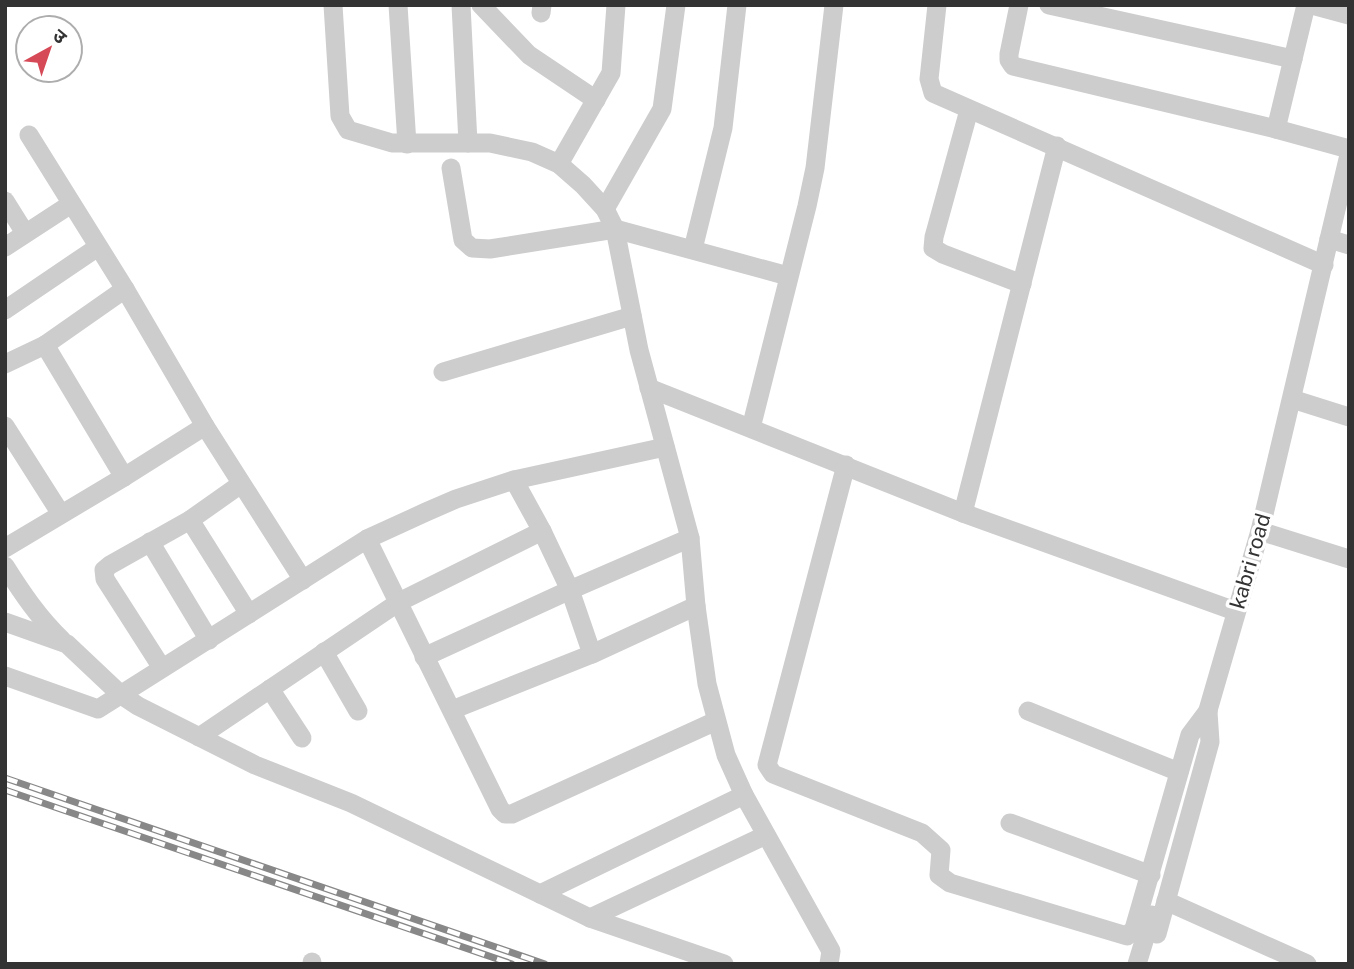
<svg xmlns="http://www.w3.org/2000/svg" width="1354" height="969" font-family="'Public Sans','Noto Sans Devanagari',sans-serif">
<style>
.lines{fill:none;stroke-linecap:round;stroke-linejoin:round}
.minor{stroke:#cdcdcd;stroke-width:19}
.rail-casing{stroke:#888;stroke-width:7}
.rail{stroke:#fff;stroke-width:4.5;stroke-dasharray:13;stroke-linecap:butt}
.labels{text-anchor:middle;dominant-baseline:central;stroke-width:7;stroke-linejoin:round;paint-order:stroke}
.street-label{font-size:21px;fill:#333;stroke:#fff}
</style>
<rect width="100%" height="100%" fill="#fff"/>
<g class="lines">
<g class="minor">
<polyline points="333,5 340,116 348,130 392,143 490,143 532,152 559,164 583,185 605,209 615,229 639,350 690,538 696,606 707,684 726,755 744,795 831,951 829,964"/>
<polyline points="398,5 407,144"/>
<polyline points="461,5 468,143"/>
<polyline points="481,5 529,55 596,100"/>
<polyline points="937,5 929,79 933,93 1324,265"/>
<polyline points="1019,5 1009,54 1009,60 1013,66 1276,129 1349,149"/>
<polyline points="1049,5 1293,59"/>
<polyline points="1312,5 1349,15"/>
<polyline points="541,13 542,5"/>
<polyline points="969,110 934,237 933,248 943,254 1022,284"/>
<polyline points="1276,129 1306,5"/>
<polyline points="29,135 125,289 205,426 303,580"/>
<polyline points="559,164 611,73 616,5"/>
<polyline points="451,168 463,240 472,248 490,249 615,229 788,276"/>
<polyline points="5,201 25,233"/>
<polyline points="605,209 662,109 676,5"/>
<polyline points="1329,239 1349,245"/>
<polyline points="5,247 71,204"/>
<polyline points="693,249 723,128 737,5"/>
<polyline points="5,310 98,247"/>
<polyline points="45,345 124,477"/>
<polyline points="5,364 45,345 125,289"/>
<polyline points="443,372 632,316"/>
<polyline points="649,388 963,513 1235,611"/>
<polyline points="1292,399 1349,417"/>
<polyline points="5,426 61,514"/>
<polyline points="751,428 807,206 815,168 834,5"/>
<polyline points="846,465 767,765 773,774 922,833 941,850 939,875 950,883 1127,936 1134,929 1190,735 1208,711"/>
<polyline points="514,480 542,531 570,590 592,654"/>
<polyline points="963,513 1057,146"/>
<polyline points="190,520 249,614"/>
<polyline points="1260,531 1349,559"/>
<polyline points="367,539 500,809 505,814 512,814 716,721"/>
<polyline points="150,542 209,640"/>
<polyline points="5,548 124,477 205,426"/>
<path d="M5,566c17,27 34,52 57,74"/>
<polyline points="5,622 67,644 120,694 138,706 255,765 351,803 590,918 724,964"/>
<polyline points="324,652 358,711"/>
<polyline points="424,657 570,590 690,538"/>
<polyline points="162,668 105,579 104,570 110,565 190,520 241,484"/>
<polyline points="5,676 98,709 367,539 426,512 456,499 514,480 665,447"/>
<polyline points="270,689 302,738"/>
<polyline points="452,710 592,654 696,606"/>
<polyline points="1028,711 1179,772"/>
<polyline points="1204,724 1260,531 1349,155"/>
<polyline points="199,737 399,602 542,531"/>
<polyline points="1010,823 1151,875"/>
<polyline points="540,894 744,795"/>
<polyline points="1166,901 1307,964"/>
<polyline points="590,918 766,835"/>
<polyline points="1157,934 1210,742 1208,712"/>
<polyline points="312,964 312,962"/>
<polyline points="1137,964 1152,915"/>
</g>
<g class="rail-casing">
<g id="rail">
<polyline points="5,778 545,964"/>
<polyline points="5,790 512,964"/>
</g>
</g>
<use href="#rail" class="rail"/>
</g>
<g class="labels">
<g class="street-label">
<text transform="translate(1250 561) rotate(-74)">kabri road</text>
</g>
</g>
<rect width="1354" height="969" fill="none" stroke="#333333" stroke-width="14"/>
<g transform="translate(49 49) rotate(40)"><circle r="33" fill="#ffffff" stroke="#adadad" stroke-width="2"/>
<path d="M0-5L12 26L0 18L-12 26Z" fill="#d64956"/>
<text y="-10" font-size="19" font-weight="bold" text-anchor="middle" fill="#333333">उ</text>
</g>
</svg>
